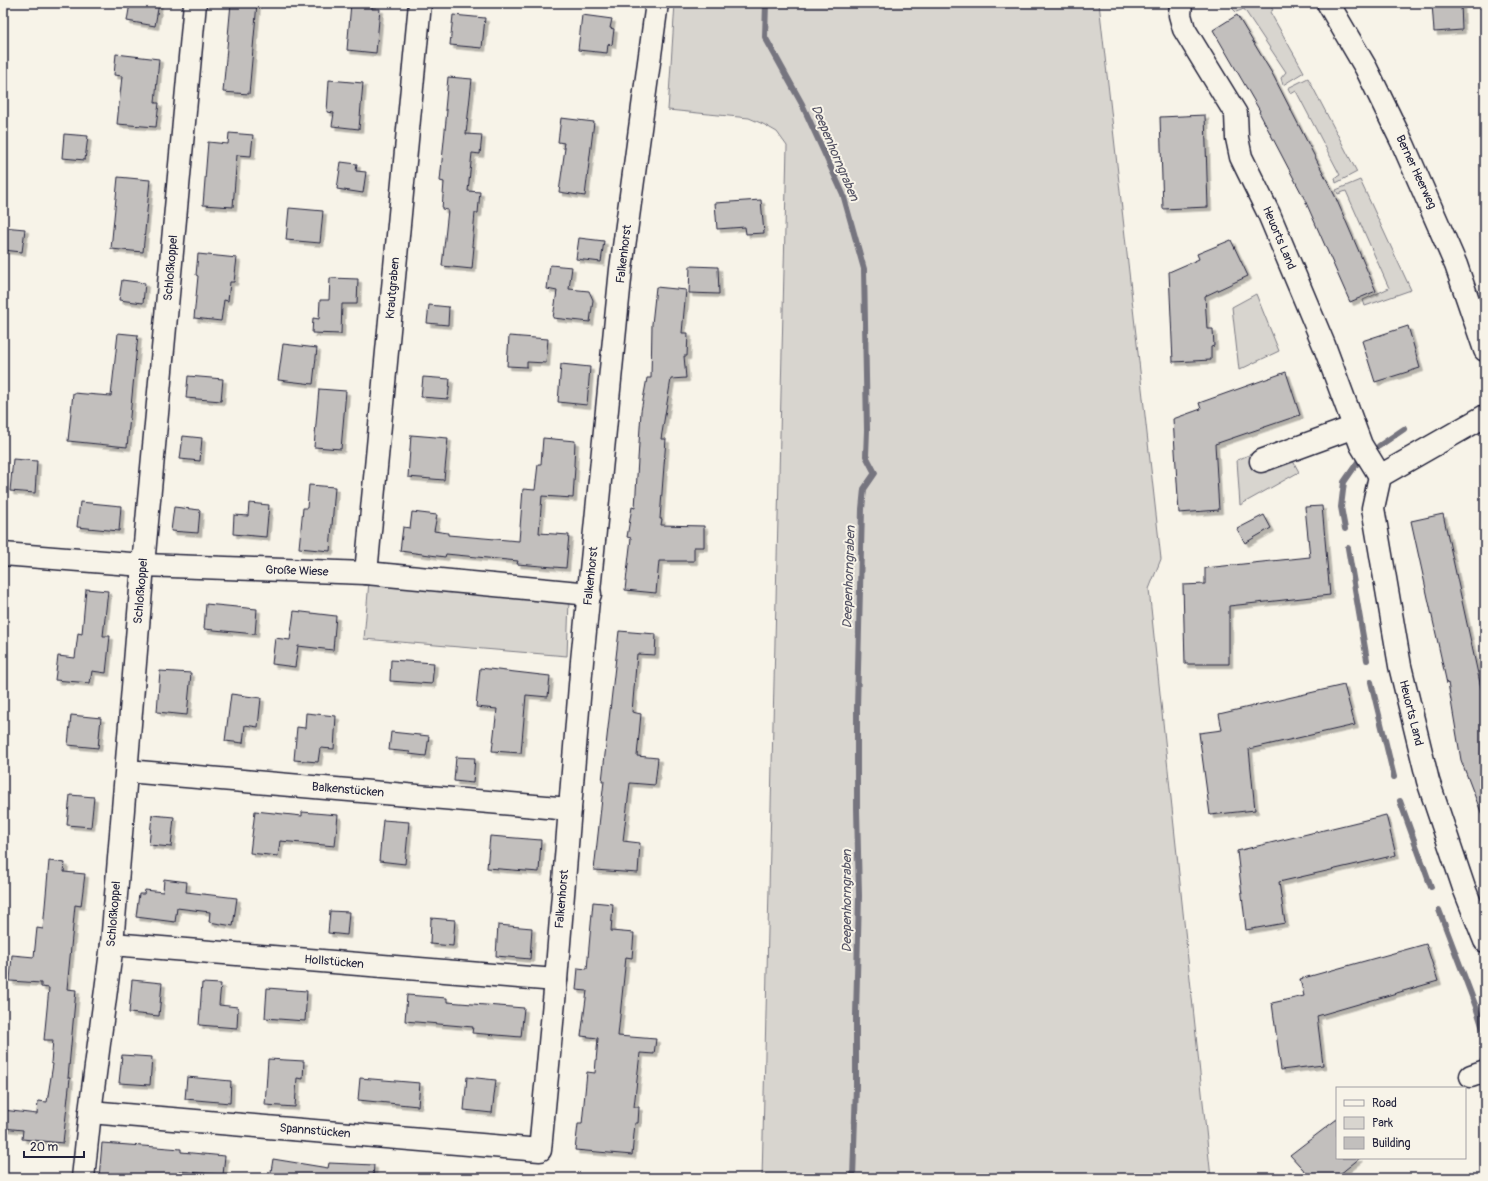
<svg xmlns="http://www.w3.org/2000/svg" width="1488" height="1181" font-family="Pangolin,sans-serif">
<style>
.green{fill:#d8d5cf;stroke:#7d7c85}
.lines{fill:none;stroke-linecap:round;stroke-linejoin:round}
.stream{stroke:#76747f;stroke-width:6}
.building{fill:#c2bfbd;stroke:#22223b;filter:url(#shadow)}
.minor-casing{stroke:#22223b;stroke-width:25}
.major-casing{stroke:#22223b;stroke-width:25}
.minor{stroke:#f7f3e8;stroke-width:22}
.major{stroke:#f7f3e8;stroke-width:22}
.labels{text-anchor:middle;dominant-baseline:central;stroke-width:4;stroke-linejoin:round;paint-order:stroke}
.street-label{font-size:12px;fill:#22223b;stroke:#f7f3e8}
.water-label{font-size:13px;font-style:italic;fill:#535263;stroke:#f7f3e8}
</style>
<defs>
<filter id="shadow"><feDropShadow dx="3.5" dy="3.5" stdDeviation="0" flood-color="#0004"/></filter>
</defs>
<rect width="100%" height="100%" fill="#f7f3e8"/>
<filter id="ink" filterUnits="userSpaceOnUse"><feTurbulence type="fractalNoise" baseFrequency=".025" numOctaves="2"/><feDisplacementMap in="SourceGraphic" scale="8" xChannelSelector="R" yChannelSelector="G"/><feConvolveMatrix kernelMatrix="1 2 1 2 8 2 1 2 1" color-interpolation-filters="sRGB"/></filter>
<g filter="url(#ink)">
<g class="green">
<polygon points="675,3 1099,3 1161,559 1149,589 1211,1178 762,1178 787,146 777,132 763,124 749,118 668,110"/>
<polygon points="1241,3 1269,3 1273,10 1270,12 1304,72 1283,85 1281,78 1286,72 1244,9 1236,12 1232,8"/>
<polygon points="1308,78 1357,172 1336,183 1335,178 1340,175 1296,91 1291,94 1288,88"/>
<polygon points="1360,180 1411,290 1365,306 1363,300 1389,288 1346,191 1338,194 1336,190"/>
<polygon points="1256,294 1279,351 1239,370 1232,307"/>
<polygon points="1251,454 1259,472 1293,461 1299,472 1240,505 1237,460"/>
<polygon points="369,581 569,600 567,656 364,639"/>
</g>
<g class="lines">
<g class="stream">
<polyline points="766,3 765,37 802,104 843,194 864,269 867,430 866,456 875,473 864,489 862,509 857,708 857,808 859,896 856,1015 856,1086 853,1178"/>
<polyline points="1379,446 1404,429"/>
<polyline points="1345,529 1341,507 1344,482 1360,459"/>
<polyline points="1348,548 1367,660"/>
<polyline points="1371,682 1394,777"/>
<polyline points="1400,801 1431,887"/>
<polyline points="1439,910 1476,1007 1485,1035"/>
</g>
</g>
<g class="building">
<polygon points="130,3 159,3 155,26 127,21"/>
<polygon points="231,3 257,3 249,94 223,92"/>
<polygon points="351,3 372,3 372,9 380,9 376,53 347,50"/>
<polygon points="1432,3 1461,3 1462,30 1434,32"/>
<polygon points="453,15 485,18 482,48 450,45"/>
<polygon points="582,15 612,19 610,28 614,29 612,45 608,44 607,53 578,50"/>
<polygon points="1237,15 1273,75 1335,196 1376,291 1350,302 1304,198 1259,112 1260,111 1213,30"/>
<polygon points="116,54 159,59 155,103 159,103 156,127 117,124 122,76 114,75"/>
<polygon points="448,77 472,79 466,134 482,135 480,154 472,153 468,191 480,192 478,213 475,213 472,246 474,246 472,269 442,266 448,210 442,209 444,182 440,181 447,110 445,110"/>
<polygon points="329,80 363,83 359,129 332,126 334,113 327,112"/>
<polygon points="1205,115 1208,207 1163,209 1160,117"/>
<polygon points="561,118 594,122 585,196 559,192 565,148 563,148 564,143 558,142"/>
<polygon points="229,133 253,135 251,156 237,155 233,207 203,205 208,142 228,144"/>
<polygon points="64,134 88,136 85,160 62,158"/>
<polygon points="341,162 357,164 356,171 366,172 363,193 337,189"/>
<polygon points="118,177 150,180 143,252 111,249"/>
<polygon points="761,200 764,233 746,234 745,227 717,229 715,203"/>
<polygon points="289,208 323,211 320,243 286,240"/>
<polygon points="3,227 25,229 22,252 3,250"/>
<polygon points="579,238 604,241 601,262 576,259"/>
<polygon points="1231,240 1248,276 1205,296 1207,329 1213,329 1214,346 1211,347 1211,360 1173,362 1169,272 1199,259 1197,254"/>
<polygon points="198,254 237,258 234,282 230,282 228,301 224,300 221,321 194,318 198,276 196,275"/>
<polygon points="550,265 572,267 569,289 589,291 593,300 590,322 553,318 557,291 547,289"/>
<polygon points="690,266 718,267 719,294 689,293"/>
<polygon points="330,278 358,279 357,304 342,304 341,334 312,333 313,318 319,319 320,300 329,300"/>
<polygon points="122,280 145,283 143,303 119,300"/>
<polygon points="656,287 686,290 682,333 688,333 687,356 684,356 686,378 671,379 661,439 666,439 660,519 662,519 661,525 704,526 704,547 694,547 694,561 659,561 656,593 625,590 631,538 627,537 632,507 635,508 641,411 647,378 651,378 652,324"/>
<polygon points="429,305 449,307 448,325 427,323"/>
<polygon points="1408,326 1420,368 1375,382 1362,341"/>
<polygon points="118,333 138,335 127,447 68,441 73,393 111,396"/>
<polygon points="509,336 548,339 546,363 527,362 527,367 507,366"/>
<polygon points="283,344 317,348 313,384 278,380"/>
<polygon points="561,364 590,367 587,405 558,402"/>
<polygon points="1286,372 1300,415 1215,444 1219,510 1179,513 1173,419 1201,409 1199,403"/>
<polygon points="188,376 223,379 221,401 186,398"/>
<polygon points="423,377 450,379 448,399 421,397"/>
<polygon points="319,389 346,391 341,449 314,447"/>
<polygon points="411,435 448,438 444,480 408,477"/>
<polygon points="183,436 202,438 200,461 180,459"/>
<polygon points="543,438 575,441 574,466 575,467 573,498 542,496 539,533 569,535 566,568 517,564 518,561 446,554 445,557 400,551 403,527 410,528 412,512 437,515 434,531 448,533 448,535 519,541 523,489 535,490 538,464 541,464"/>
<polygon points="13,459 37,461 35,493 10,491"/>
<polygon points="309,485 335,487 330,551 299,548 303,508 307,508"/>
<polygon points="80,502 121,506 119,531 77,527"/>
<polygon points="249,503 269,505 266,537 233,534 234,515 248,516"/>
<polygon points="1322,506 1330,595 1229,606 1229,664 1185,664 1183,585 1205,584 1205,568 1310,557 1305,507"/>
<polygon points="174,507 200,510 198,533 171,531"/>
<polygon points="1443,514 1485,706 1485,820 1484,820 1461,760 1448,683 1447,684 1411,521"/>
<polygon points="1264,515 1271,528 1245,543 1237,529"/>
<polygon points="86,589 108,591 103,636 110,636 106,673 92,671 90,683 55,680 58,656 75,658 78,633 82,634"/>
<polygon points="206,604 257,609 255,634 204,629"/>
<polygon points="294,611 336,616 333,650 298,646 295,667 272,664 275,638 290,640"/>
<polygon points="619,631 656,634 655,655 637,654 632,712 641,714 637,756 658,758 655,785 630,783 623,841 640,843 638,873 594,870 604,781 602,781"/>
<polygon points="391,660 434,663 432,684 390,681"/>
<polygon points="480,668 550,676 548,697 526,695 521,753 492,751 497,709 476,707"/>
<polygon points="160,671 191,673 187,715 157,712"/>
<polygon points="1344,685 1355,725 1249,749 1255,810 1210,815 1199,733 1222,730 1219,714"/>
<polygon points="231,694 261,698 258,727 245,725 243,743 225,741"/>
<polygon points="306,713 336,716 334,749 320,748 318,762 294,760 297,727 305,728"/>
<polygon points="71,715 101,718 98,748 68,745"/>
<polygon points="391,732 429,736 426,756 409,754 410,752 389,750"/>
<polygon points="456,757 475,758 473,783 454,781"/>
<polygon points="70,795 94,797 91,827 67,825"/>
<polygon points="255,811 302,816 302,812 338,815 335,846 280,841 278,856 250,853"/>
<polygon points="152,815 174,817 171,847 149,845"/>
<polygon points="1386,815 1396,855 1279,882 1285,923 1246,930 1237,851"/>
<polygon points="383,820 409,822 405,864 379,861"/>
<polygon points="490,836 541,840 539,872 487,868"/>
<polygon points="49,861 65,863 64,872 85,874 81,906 75,905 67,989 76,990 68,1078 70,1078 63,1143 22,1139 23,1130 3,1128 3,1110 37,1114 38,1101 47,1102 53,1064 51,1063 53,1040 44,1040 49,988 41,987 41,983 10,981 12,955 34,957 37,928 43,929"/>
<polygon points="164,879 187,882 186,892 237,898 233,926 209,922 210,912 177,908 175,922 136,917 139,894 144,894 145,890 163,892"/>
<polygon points="593,902 613,904 611,931 634,933 632,958 626,957 618,1036 656,1039 654,1054 640,1053 634,1107 639,1107 638,1123 635,1123 632,1155 575,1150 578,1124 582,1124 587,1072 595,1073 598,1038 581,1036 587,991 576,990 578,968 587,969"/>
<polygon points="330,911 349,912 347,935 328,933"/>
<polygon points="431,918 455,920 453,946 430,944"/>
<polygon points="498,925 532,928 530,959 496,956"/>
<polygon points="1426,944 1438,981 1317,1016 1323,1065 1281,1070 1272,1003 1304,996 1300,979"/>
<polygon points="132,980 162,983 159,1016 129,1013"/>
<polygon points="202,983 221,984 219,1005 238,1007 237,1028 199,1025"/>
<polygon points="267,988 307,991 305,1021 265,1018"/>
<polygon points="407,995 447,998 447,1002 524,1008 521,1037 472,1033 473,1027 405,1021"/>
<polygon points="122,1055 152,1057 150,1085 119,1083"/>
<polygon points="268,1059 304,1061 303,1079 297,1078 295,1107 265,1105"/>
<polygon points="187,1077 231,1081 230,1103 185,1099"/>
<polygon points="467,1077 496,1080 492,1113 464,1110"/>
<polygon points="360,1078 420,1083 418,1106 358,1100"/>
<polygon points="1337,1119 1337,1158 1360,1158 1335,1178 1311,1178 1290,1155"/>
<polygon points="102,1143 156,1147 181,1149 181,1152 225,1156 223,1175 179,1171 178,1178 99,1178"/>
<polygon points="273,1159 328,1168 329,1163 374,1165 373,1178 270,1178"/>
</g>
<g class="lines">
<g class="minor-casing">
<g id="minor">
<polyline points="1181,3 1180,15 1184,29 1236,114 1237,138 1241,157 1269,214 1324,345 1361,445 1380,476"/>
<polyline points="1485,416 1380,476 1373,508 1400,666 1428,781 1464,888 1485,941"/>
<polyline points="1261,461 1354,427"/>
<polyline points="3,554 143,565 366,573 590,594"/>
<polyline points="366,573 420,3"/>
<polyline points="127,771 570,809"/>
<polyline points="112,944 556,980"/>
<polyline points="1471,1076 1485,1071"/>
<polyline points="90,1112 540,1150 556,980 582,661 621,269 657,3"/>
<polyline points="83,1178 90,1112 112,944 143,565 195,3"/>
</g>
</g>
<g class="major-casing">
<polyline id="major" points="1328,3 1366,68 1403,144 1456,265 1485,350"/>
</g>
<use href="#minor" class="minor"/>
<use href="#major" class="major"/>
</g>
</g>
<g class="labels">
<g class="street-label">
<text transform="translate(1416 172) rotate(65)">Berner Heerweg</text>
<text transform="translate(1279 238) rotate(67)">Heuorts Land</text>
<text transform="translate(624 254) rotate(-83)">Falkenhorst</text>
<text transform="translate(171 268) rotate(-85)">Schloßkoppel</text>
<text transform="translate(393 288) rotate(-85)">Krautgraben</text>
<text transform="translate(297 571) rotate(2)">Große Wiese</text>
<text transform="translate(591 576) rotate(-84)">Falkenhorst</text>
<text transform="translate(141 591) rotate(-85)">Schloßkoppel</text>
<text transform="translate(1411 713) rotate(76)">Heuorts Land</text>
<text transform="translate(348 790) rotate(5)">Balkenstücken</text>
<text transform="translate(562 899) rotate(-85)">Falkenhorst</text>
<text transform="translate(114 914) rotate(-85)">Schloßkoppel</text>
<text transform="translate(334 962) rotate(5)">Hollstücken</text>
<text transform="translate(315 1131) rotate(5)">Spannstücken</text>
</g>
<g class="water-label">
<text transform="translate(835 153) rotate(67)">Deepenhorngraben</text>
<text transform="translate(849 577) rotate(-88)">Deepenhorngraben</text>
<text transform="translate(847 901) rotate(-90)">Deepenhorngraben</text>
</g>
</g>
<rect width="1488" height="1181" fill="none" stroke="#f7f3e8" stroke-width="16"/>
<rect x="8" y="8" width="1472" height="1165" fill="none" stroke="#22223b" stroke-width="1.5" filter="url(#ink)"/>
<rect x="1336" y="1087" width="130" height="72" fill="#f7f3e8" stroke="#a29fa3"/>
<rect x="1344" y="1100" width="20" height="6" fill="#f7f3e8" stroke="#a29fa3"/>
<text x="1372" y="1107" font-size="12" fill="#22223b">Road</text>
<rect x="1344" y="1117" width="20" height="12" fill="#d8d5cf" stroke="#a29fa3"/>
<text x="1372" y="1127" font-size="12" fill="#22223b">Park</text>
<rect x="1344" y="1137" width="20" height="12" fill="#c2bfbd" stroke="#a29fa3"/>
<text x="1372" y="1147" font-size="12" fill="#22223b">Building</text>
<path d="M24 1151v6h60v-6" fill="none" stroke="#22223b" stroke-width="2"/>
<text x="30" y="1151" font-size="12" fill="#22223b" stroke="#f7f3e8" stroke-width="3" paint-order="stroke">20 m</text>
</svg>
